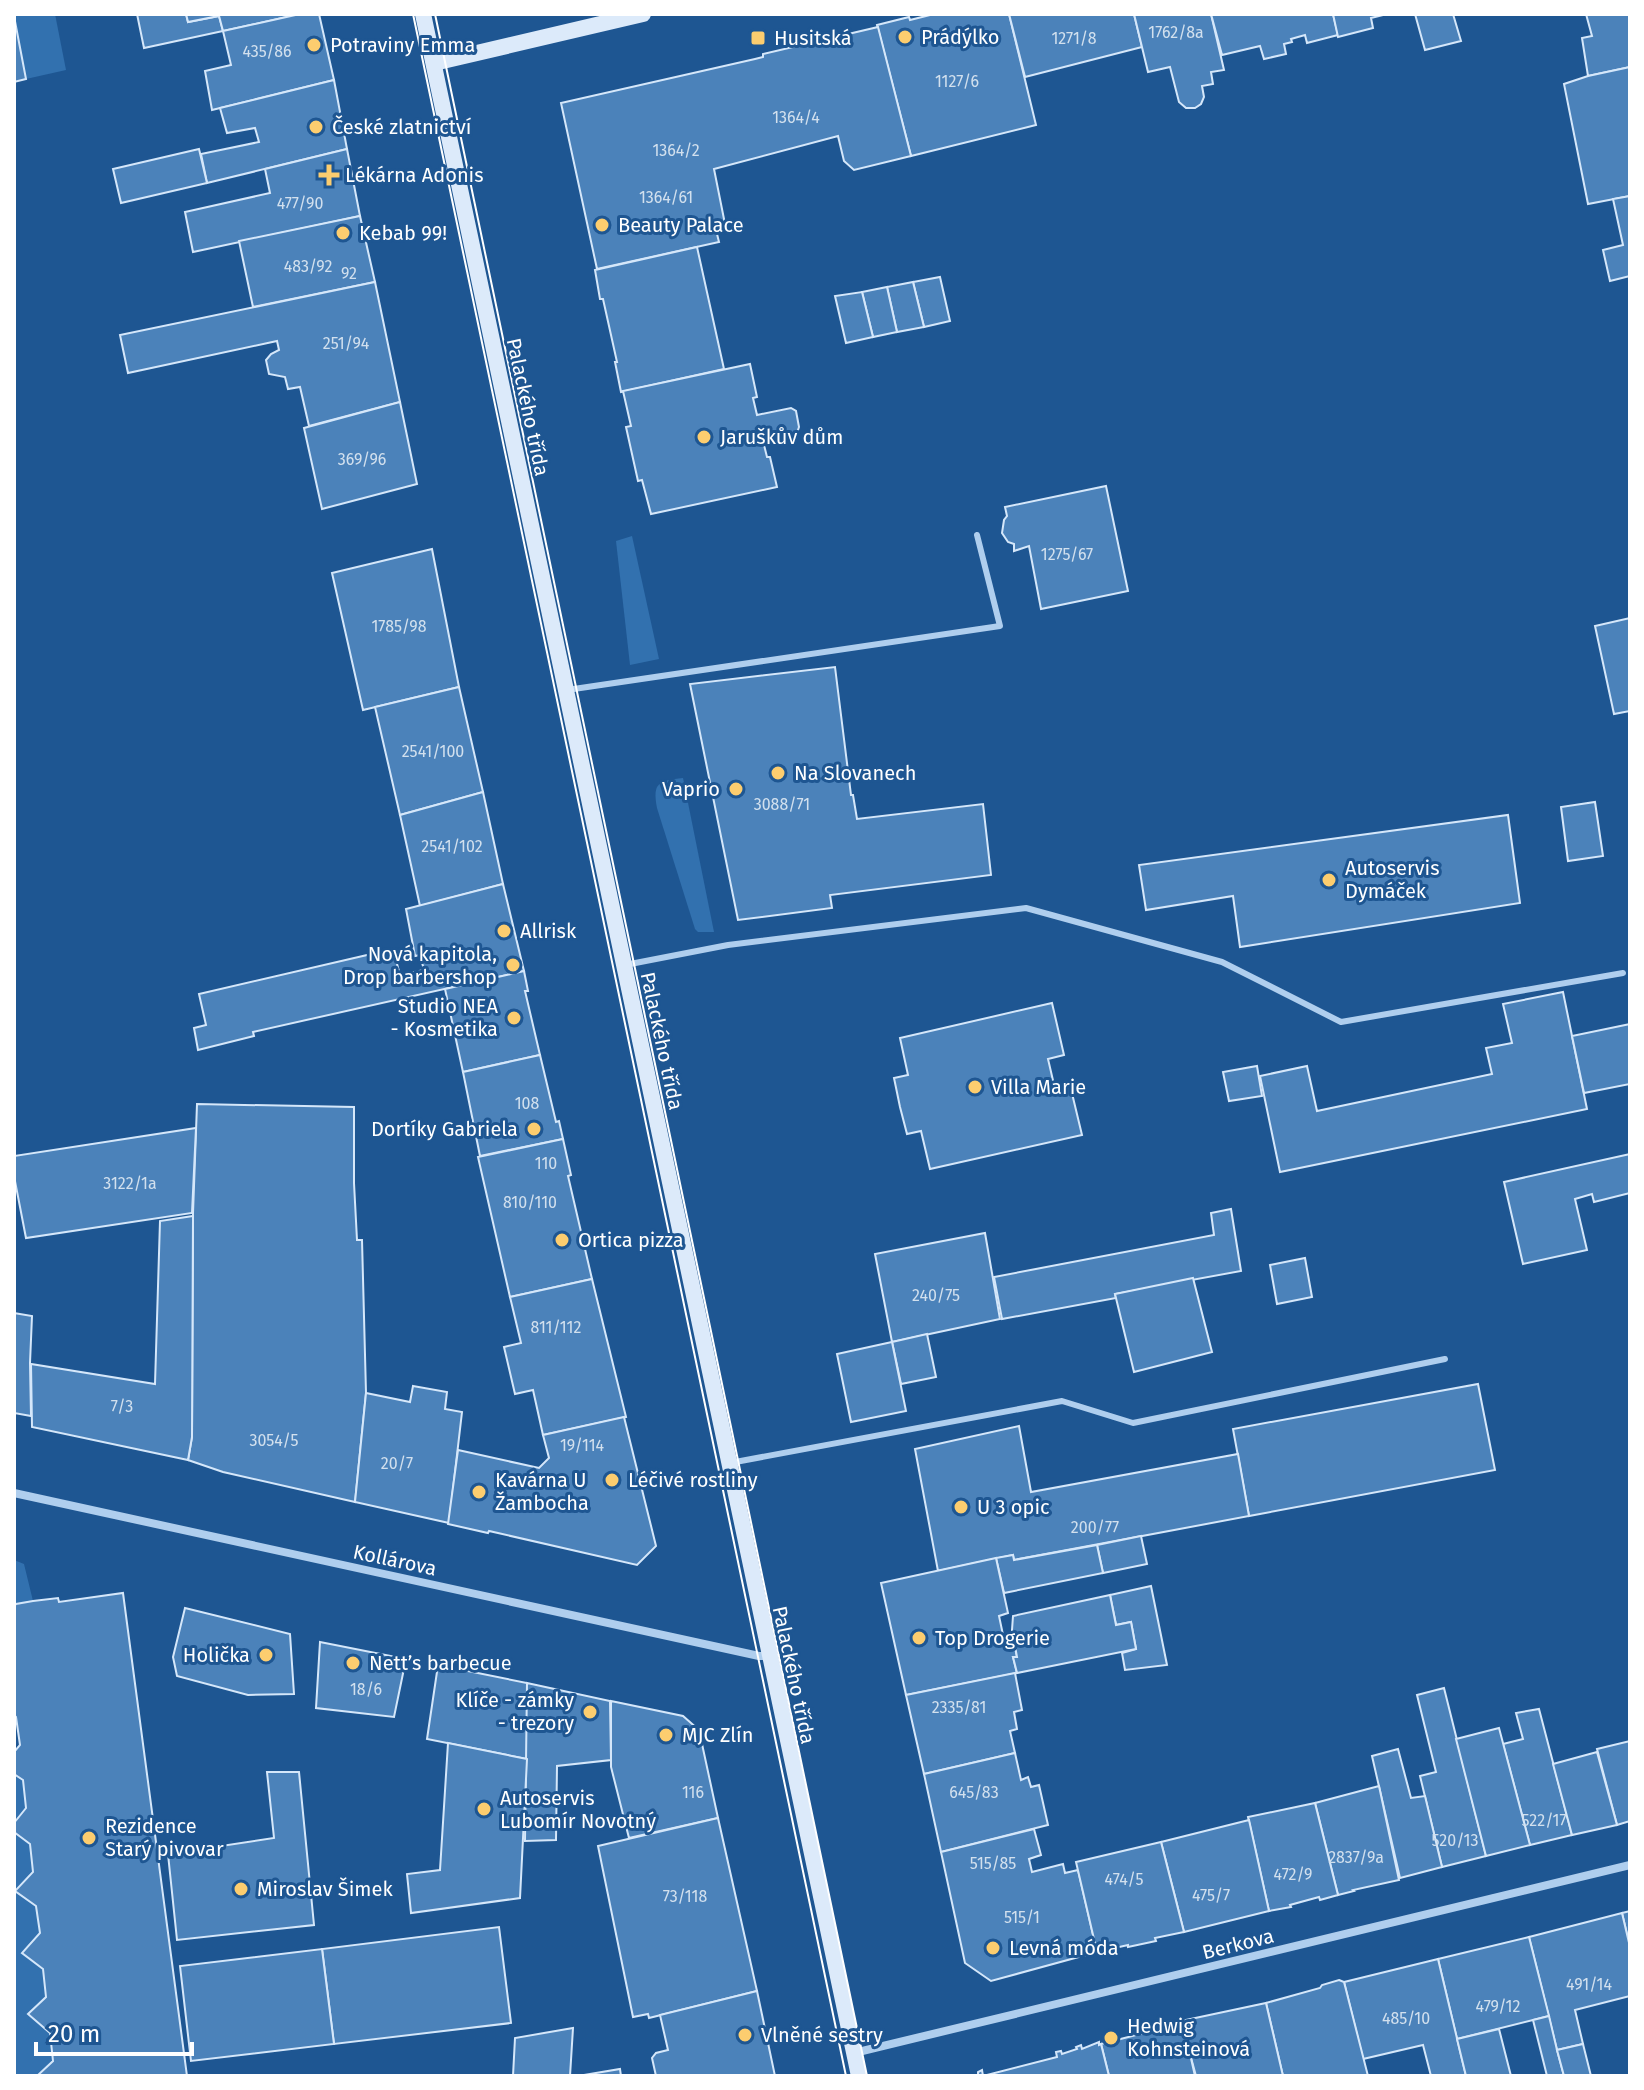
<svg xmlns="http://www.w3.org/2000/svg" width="1644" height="2090" font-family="'Fira Sans',sans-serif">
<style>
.green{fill:#3271af}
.building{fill:#4b82ba;stroke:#d5e7fa;stroke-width:2}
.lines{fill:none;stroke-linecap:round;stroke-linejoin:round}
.lane{stroke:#afceee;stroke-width:6}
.street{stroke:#afceee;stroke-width:8}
.secondary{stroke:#dceafa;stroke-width:16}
.tram{stroke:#fff;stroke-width:2}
.poi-dot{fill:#fccd6f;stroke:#1e5692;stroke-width:3}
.labels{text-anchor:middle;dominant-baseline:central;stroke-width:6;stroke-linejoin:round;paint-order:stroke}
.number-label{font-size:16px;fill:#d2e0ee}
.poi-label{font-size:20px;fill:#fff;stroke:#1e5692;text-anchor:start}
.street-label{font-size:20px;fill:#fff;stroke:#1e5692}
</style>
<rect width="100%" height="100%" fill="#1e5692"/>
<g class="green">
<polygon points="14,14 55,14 66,70 26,79"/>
<polygon points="632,536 659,659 630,665 616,541"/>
<path d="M683,778l31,154h-16l-3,-3 -38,-121c-5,-26 2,-27 26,-30z"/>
<polygon points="14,1560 24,1564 33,1601 16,1604 14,1606"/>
<polygon points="14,1774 23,1780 26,1808 14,1823"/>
<polygon points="14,1832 30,1844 40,1933 22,1953 43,1969 46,1997 28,2014 50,2033 53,2061 37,2076 14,2076"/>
</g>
<g class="building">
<polygon points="137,14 186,14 188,22 219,16 223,31 144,48"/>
<polygon points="186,14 300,14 223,31 219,16 188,22"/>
<polygon points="300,14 319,14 334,80 212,110 205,71 231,65 223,31"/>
<polygon points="934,14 1009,14 1036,125 911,156 877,25 909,17 910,20"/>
<polygon points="1009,14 1134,14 1142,47 1025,77"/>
<polygon points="1134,14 1211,14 1224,70 1211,72 1213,84 1202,86 1204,97 1201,104 1195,108 1186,108 1179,102 1170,67 1148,72"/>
<polygon points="1211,14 1333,14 1338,35 1307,43 1305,35 1291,39 1292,42 1284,44 1286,54 1264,59 1260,46 1222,55"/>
<polygon points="1333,14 1387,14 1371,18 1373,28 1338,37"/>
<polygon points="1415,14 1453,14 1461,41 1425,50"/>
<polygon points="1586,14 1630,14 1630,67 1588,76 1582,38 1592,36"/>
<polygon points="14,16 26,79 14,82"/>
<polygon points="878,27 911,156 854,170 844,161 838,136 714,169 725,224 715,226 719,242 597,269 561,103 755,59 763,57 763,54"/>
<polygon points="1630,67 1630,196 1588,204 1564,84 1588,76"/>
<polygon points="334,80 347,149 207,183 201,154 259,142 255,128 227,133 220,108"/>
<polygon points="199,149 207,183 121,203 113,169"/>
<polygon points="347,149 360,216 193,252 185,212 270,193 265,169"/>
<polygon points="1630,196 1630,276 1610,281 1603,250 1623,245 1613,199"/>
<polygon points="360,216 375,282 253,307 239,241"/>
<polygon points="697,247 724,369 621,392 615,362 617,362 603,299 600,299 595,270"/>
<polygon points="940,277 950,321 924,327 913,282"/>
<polygon points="375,282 400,402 309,426 300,387 288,389 285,377 269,374 266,360 271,354 279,350 277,341 128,373 120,335"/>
<polygon points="913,282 924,327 897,332 887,287"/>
<polygon points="887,287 897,332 873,337 862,292"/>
<polygon points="862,292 873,337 846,343 835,296"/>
<polygon points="750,364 757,397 753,398 757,415 791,408 796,411 799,427 797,433 763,441 767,457 770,457 777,487 651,514 642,480 638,481 626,427 631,426 623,391"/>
<polygon points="400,402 417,484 322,509 304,428"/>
<polygon points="1106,486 1128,591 1041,609 1029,546 1014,551 1014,544 1008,542 1002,533 1004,520 1007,516 1005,507"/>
<polygon points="432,549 459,687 363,710 332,573"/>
<polygon points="1630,618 1630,711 1614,714 1595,626"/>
<polygon points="835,667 851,795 853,795 857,819 983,804 991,875 830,895 832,908 738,920 690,684"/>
<polygon points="459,687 483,792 400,815 375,707"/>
<polygon points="483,792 503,884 420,906 400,815"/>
<polygon points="1595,802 1603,856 1568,861 1561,807"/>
<polygon points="1508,815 1520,903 1240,947 1233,896 1146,910 1139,865"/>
<polygon points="503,884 524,971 253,1032 254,1036 198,1050 194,1028 206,1025 199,994 393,949 400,975 424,970 420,955 415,956 406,909"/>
<polygon points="524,971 528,991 525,991 540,1055 463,1072 445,989"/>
<polygon points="1563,992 1587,1109 1280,1172 1260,1076 1307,1066 1317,1111 1492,1074 1486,1048 1512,1043 1503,1004"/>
<polygon points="1052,1003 1064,1055 1048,1059 1055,1089 1070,1085 1082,1135 930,1169 921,1131 907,1134 900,1107 894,1078 908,1075 900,1038"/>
<polygon points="1630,1024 1630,1084 1584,1093 1572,1036"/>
<polygon points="540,1055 556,1122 559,1121 563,1139 480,1156 463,1072"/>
<polygon points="1257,1066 1262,1096 1229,1101 1223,1072"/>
<polygon points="197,1104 354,1107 354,1183 357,1240 362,1240 366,1393 355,1502 223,1472 188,1460 192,1437 193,1213"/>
<polygon points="196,1128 192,1213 26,1238 14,1176 14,1156"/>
<polygon points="563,1139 571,1175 568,1176 592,1279 510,1297 478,1157"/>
<polygon points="1630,1154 1630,1193 1594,1202 1592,1194 1575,1199 1587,1250 1523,1264 1504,1182"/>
<polygon points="1231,1209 1241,1271 1115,1294 1116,1298 1002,1319 994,1277 1214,1235 1211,1213"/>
<polygon points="193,1216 192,1437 188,1460 32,1427 31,1364 155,1384 160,1221"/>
<polygon points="985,1233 1000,1319 892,1342 875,1254"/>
<polygon points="1305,1258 1312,1297 1277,1304 1270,1265"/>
<polygon points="1193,1278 1212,1352 1134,1372 1115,1294"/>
<polygon points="592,1279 626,1417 543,1435 533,1390 515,1394 504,1347 521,1343 510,1297"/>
<polygon points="14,1313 32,1316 30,1363 31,1416 14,1413"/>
<polygon points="927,1334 936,1377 901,1384 892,1342"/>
<polygon points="892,1342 906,1411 851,1422 837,1354"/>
<polygon points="1478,1384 1495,1470 1249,1516 1233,1429"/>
<polygon points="413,1386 447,1392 445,1409 462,1412 449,1523 355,1502 366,1393 410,1402"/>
<polygon points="624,1417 656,1546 637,1565 489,1531 488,1533 448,1524 458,1450 539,1468 549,1458 543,1435"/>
<polygon points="1019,1426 1031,1492 1238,1454 1249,1516 1014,1560 1013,1555 938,1571 915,1449"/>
<polygon points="1141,1536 1147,1564 1103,1573 1097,1545"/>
<polygon points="1097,1545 1103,1573 1004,1593 996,1558 1013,1555 1014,1560"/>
<polygon points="996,1558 1008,1613 999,1616 1006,1649 1015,1647 1017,1657 1013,1657 1017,1673 906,1695 881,1583"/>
<polygon points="1151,1586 1167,1665 1125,1670 1122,1653 1136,1649 1131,1622 1116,1625 1110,1595"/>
<polygon points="123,1593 187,2076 37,2076 53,2061 50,2033 28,2014 46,1997 43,1969 22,1953 40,1933 36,1906 15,1891 33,1872 30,1844 14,1832 14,1823 26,1808 23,1780 14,1774 14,1752 20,1745 16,1717 14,1715 14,1606 16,1604 33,1601 58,1598 59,1602"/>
<polygon points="1110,1595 1116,1625 1131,1622 1136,1649 1017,1673 1013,1657 1017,1657 1012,1630 1013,1616"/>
<polygon points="185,1608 290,1634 294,1694 248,1695 177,1676 173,1657"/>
<polygon points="320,1642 406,1659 394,1717 316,1708"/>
<polygon points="438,1665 527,1683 527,1759 427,1739"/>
<polygon points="1015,1673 1022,1710 1014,1712 1017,1729 1010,1731 1015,1753 924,1774 906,1695"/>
<polygon points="527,1683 610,1701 611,1760 557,1766 556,1840 525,1841"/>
<polygon points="1444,1688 1486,1856 1442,1867 1420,1776 1436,1772 1417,1695"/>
<polygon points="611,1701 683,1716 699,1730 718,1818 629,1838 611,1767"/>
<polygon points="1539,1709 1572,1835 1530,1845 1503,1744 1523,1739 1516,1713"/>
<polygon points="1499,1728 1530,1845 1486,1856 1456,1739"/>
<polygon points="1630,1741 1630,1821 1617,1825 1597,1749"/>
<polygon points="448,1743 527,1759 520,1898 411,1913 407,1874 440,1870"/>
<polygon points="1398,1749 1411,1798 1425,1796 1442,1867 1400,1878 1372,1756"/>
<polygon points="1597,1752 1617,1825 1572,1835 1553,1764"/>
<polygon points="1015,1753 1021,1780 1028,1777 1031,1787 1039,1785 1048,1825 941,1852 924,1774"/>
<polygon points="267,1772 299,1772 314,1925 177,1940 168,1854 274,1838"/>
<polygon points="1379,1786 1399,1880 1353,1890 1354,1891 1338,1895 1315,1803"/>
<polygon points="1315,1803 1338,1895 1320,1900 1319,1897 1290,1905 1291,1907 1269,1911 1248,1817"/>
<polygon points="718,1818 757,1991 649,2018 648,2014 633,2017 598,1846"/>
<polygon points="1249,1820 1269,1911 1184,1932 1161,1842"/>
<polygon points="1034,1829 1041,1855 1029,1859 1032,1872 1063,1864 1065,1873 1078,1870 1097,1952 991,1981 965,1963 941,1852"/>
<polygon points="1161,1842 1184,1932 1155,1938 1156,1941 1128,1947 1128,1945 1097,1952 1076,1862"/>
<polygon points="1630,1911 1630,1947 1622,1913"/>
<polygon points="1622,1913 1630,1947 1630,1996 1575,2010 1583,2044 1557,2050 1529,1937"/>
<polygon points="499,1927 511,2023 334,2044 322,1949"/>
<polygon points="1529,1937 1549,2016 1457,2039 1438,1959"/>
<polygon points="322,1949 334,2044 191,2061 180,1966"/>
<polygon points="1438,1959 1466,2076 1431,2076 1423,2045 1363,2059 1344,1982"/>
<polygon points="1339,1980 1344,1982 1368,2076 1283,2076 1266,2003 1320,1988 1322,1985"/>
<polygon points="757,1991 775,2076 656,2076 652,2058 656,2053 668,2050 660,2015"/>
<polygon points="1266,2003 1283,2076 1196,2076 1181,2021"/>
<polygon points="1549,2016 1557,2050 1564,2076 1547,2076 1533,2020"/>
<polygon points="1183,2023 1195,2076 1109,2076 1101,2044"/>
<polygon points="573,2028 570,2076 513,2076 515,2038"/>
<polygon points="1499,2029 1511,2076 1466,2076 1457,2039"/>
<polygon points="1099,2042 1099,2045 1101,2044 1109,2076 974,2076 978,2075 978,2072 982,2070 983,2076 1057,2057 1056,2052 1061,2051 1062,2054 1077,2049 1076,2047 1081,2045 1082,2049"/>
<polygon points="1583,2044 1591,2076 1564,2076 1557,2050"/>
<polygon points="620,2069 621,2076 578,2076"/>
</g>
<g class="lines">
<g class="lane">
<polyline points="567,690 1000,626 977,535"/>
<polyline points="625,965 728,945 1026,908 1222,962 1341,1022 1623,973"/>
<polyline points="730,1463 1062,1401 1133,1423 1445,1359"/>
</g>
<g class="street">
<polyline points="14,1493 759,1656 770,1656"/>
<polyline points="854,2053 1630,1865"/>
</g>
<g class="secondary">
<polyline points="423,14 859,2076"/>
<polyline points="434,63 643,14"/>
</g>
<g class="tram">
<polyline points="413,14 846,2076"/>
<polyline points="435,14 867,2076"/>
</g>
</g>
<g class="poi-dot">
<circle cx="905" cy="37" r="8"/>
<rect x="750" y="30" width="16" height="16" rx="4"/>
<circle cx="314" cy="45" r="8"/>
<circle cx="316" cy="127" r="8"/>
<path d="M325 163h8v8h8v8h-8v8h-8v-8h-8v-8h8z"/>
<circle cx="602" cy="225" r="8"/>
<circle cx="343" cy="233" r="8"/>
<circle cx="704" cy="437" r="8"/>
<circle cx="778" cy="773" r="8"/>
<circle cx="736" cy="789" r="8"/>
<circle cx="1329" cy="880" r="8"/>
<circle cx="504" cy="931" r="8"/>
<circle cx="513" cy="965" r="8"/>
<circle cx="514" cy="1018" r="8"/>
<circle cx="975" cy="1087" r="8"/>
<circle cx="534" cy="1129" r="8"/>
<circle cx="562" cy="1240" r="8"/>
<circle cx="612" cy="1480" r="8"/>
<circle cx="479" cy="1492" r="8"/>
<circle cx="961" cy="1507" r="8"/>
<circle cx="919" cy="1638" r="8"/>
<circle cx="266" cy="1655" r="8"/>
<circle cx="353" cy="1663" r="8"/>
<circle cx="590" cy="1712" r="8"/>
<circle cx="666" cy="1735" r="8"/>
<circle cx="484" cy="1809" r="8"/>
<circle cx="89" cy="1838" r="8"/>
<circle cx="241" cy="1889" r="8"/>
<circle cx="993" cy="1948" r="8"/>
<circle cx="745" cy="2035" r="8"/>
<circle cx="1111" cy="2038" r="8"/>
</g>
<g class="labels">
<g class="number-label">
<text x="1176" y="32">1762/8a</text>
<text x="1074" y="38">1271/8</text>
<text x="267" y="51">435/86</text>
<text x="957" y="81">1127/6</text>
<text x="796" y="117">1364/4</text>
<text x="676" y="150">1364/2</text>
<text x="666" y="197">1364/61</text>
<text x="300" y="203">477/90</text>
<text x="308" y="266">483/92</text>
<text x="349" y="273">92</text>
<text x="346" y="343">251/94</text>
<text x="362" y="459">369/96</text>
<text x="1067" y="554">1275/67</text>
<text x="399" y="626">1785/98</text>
<text x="433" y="751">2541/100</text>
<text x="782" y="804">3088/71</text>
<text x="452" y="846">2541/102</text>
<text x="527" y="1103">108</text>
<text x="546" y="1163">110</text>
<text x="130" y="1183">3122/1a</text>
<text x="530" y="1202">810/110</text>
<text x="936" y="1295">240/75</text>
<text x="556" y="1327">811/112</text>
<text x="122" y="1406">7/3</text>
<text x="274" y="1440">3054/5</text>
<text x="582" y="1445">19/114</text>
<text x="397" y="1463">20/7</text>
<text x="1095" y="1527">200/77</text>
<text x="366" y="1689">18/6</text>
<text x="959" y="1707">2335/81</text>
<text x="693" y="1792">116</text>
<text x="974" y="1792">645/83</text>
<text x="1544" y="1820">522/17</text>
<text x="1455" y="1840">520/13</text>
<text x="1356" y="1857">2837/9a</text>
<text x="993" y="1863">515/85</text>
<text x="1293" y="1874">472/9</text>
<text x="1124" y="1879">474/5</text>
<text x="1211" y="1895">475/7</text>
<text x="685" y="1896">73/118</text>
<text x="1022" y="1917">515/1</text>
<text x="1589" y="1984">491/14</text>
<text x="1498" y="2006">479/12</text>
<text x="1406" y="2018">485/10</text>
</g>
<g class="poi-label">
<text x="921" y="37">Prádýlko</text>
<text x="774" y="38">Husitská</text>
<text x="330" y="45">Potraviny Emma</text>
<text x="332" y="127">České zlatnictví</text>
<text x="345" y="175">Lékárna Adonis</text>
<text x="618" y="225">Beauty Palace</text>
<text x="359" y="233">Kebab 99!</text>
<text x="720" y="437">Jaruškův dům</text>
<text x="794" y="773">Na Slovanech</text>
<text x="720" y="789" text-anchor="end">Vaprio</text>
<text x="1345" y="868">Autoservis<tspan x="1345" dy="23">Dymáček</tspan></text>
<text x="520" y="931">Allrisk</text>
<text x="497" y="954" text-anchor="end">Nová kapitola,<tspan x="497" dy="23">Drop barbershop</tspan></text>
<text x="498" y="1006" text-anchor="end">Studio NEA<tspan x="498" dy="23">- Kosmetika</tspan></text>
<text x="991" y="1087">Villa Marie</text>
<text x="518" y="1129" text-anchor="end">Dortíky Gabriela</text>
<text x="578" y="1240">Ortica pizza</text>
<text x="495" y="1480">Kavárna U<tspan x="495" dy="23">Žambocha</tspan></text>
<text x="628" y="1480">Léčivé rostliny</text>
<text x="977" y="1507">U 3 opic</text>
<text x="935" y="1638">Top Drogerie</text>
<text x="250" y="1655" text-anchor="end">Holička</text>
<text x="369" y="1663">Nett’s barbecue</text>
<text x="574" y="1700" text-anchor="end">Klíče - zámky<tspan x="574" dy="23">- trezory</tspan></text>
<text x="682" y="1735">MJC Zlín</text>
<text x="500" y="1798">Autoservis<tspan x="500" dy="23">Lubomír Novotný</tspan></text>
<text x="105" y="1826">Rezidence<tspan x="105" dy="23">Starý pivovar</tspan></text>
<text x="257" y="1889">Miroslav Šimek</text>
<text x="1009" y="1948">Levná móda</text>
<text x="1127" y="2026">Hedwig<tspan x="1127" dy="23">Kohnsteinová</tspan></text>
<text x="761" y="2035">Vlněné sestry</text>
</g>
<g class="street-label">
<text transform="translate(528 407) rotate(78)">Palackého třída</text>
<text transform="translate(662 1041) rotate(78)">Palackého třída</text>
<text transform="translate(395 1560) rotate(12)">Kollárova</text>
<text transform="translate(794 1675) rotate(78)">Palackého třída</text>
<text transform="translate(1238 1944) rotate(-14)">Berkova</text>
</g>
</g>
<rect width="1644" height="2090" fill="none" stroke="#ffffff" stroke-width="32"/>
<path d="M36 2042v12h156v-12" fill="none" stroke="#ffffff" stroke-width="4"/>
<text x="48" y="2042" font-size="24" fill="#ffffff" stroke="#1e5692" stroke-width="6" paint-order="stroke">20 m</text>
</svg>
